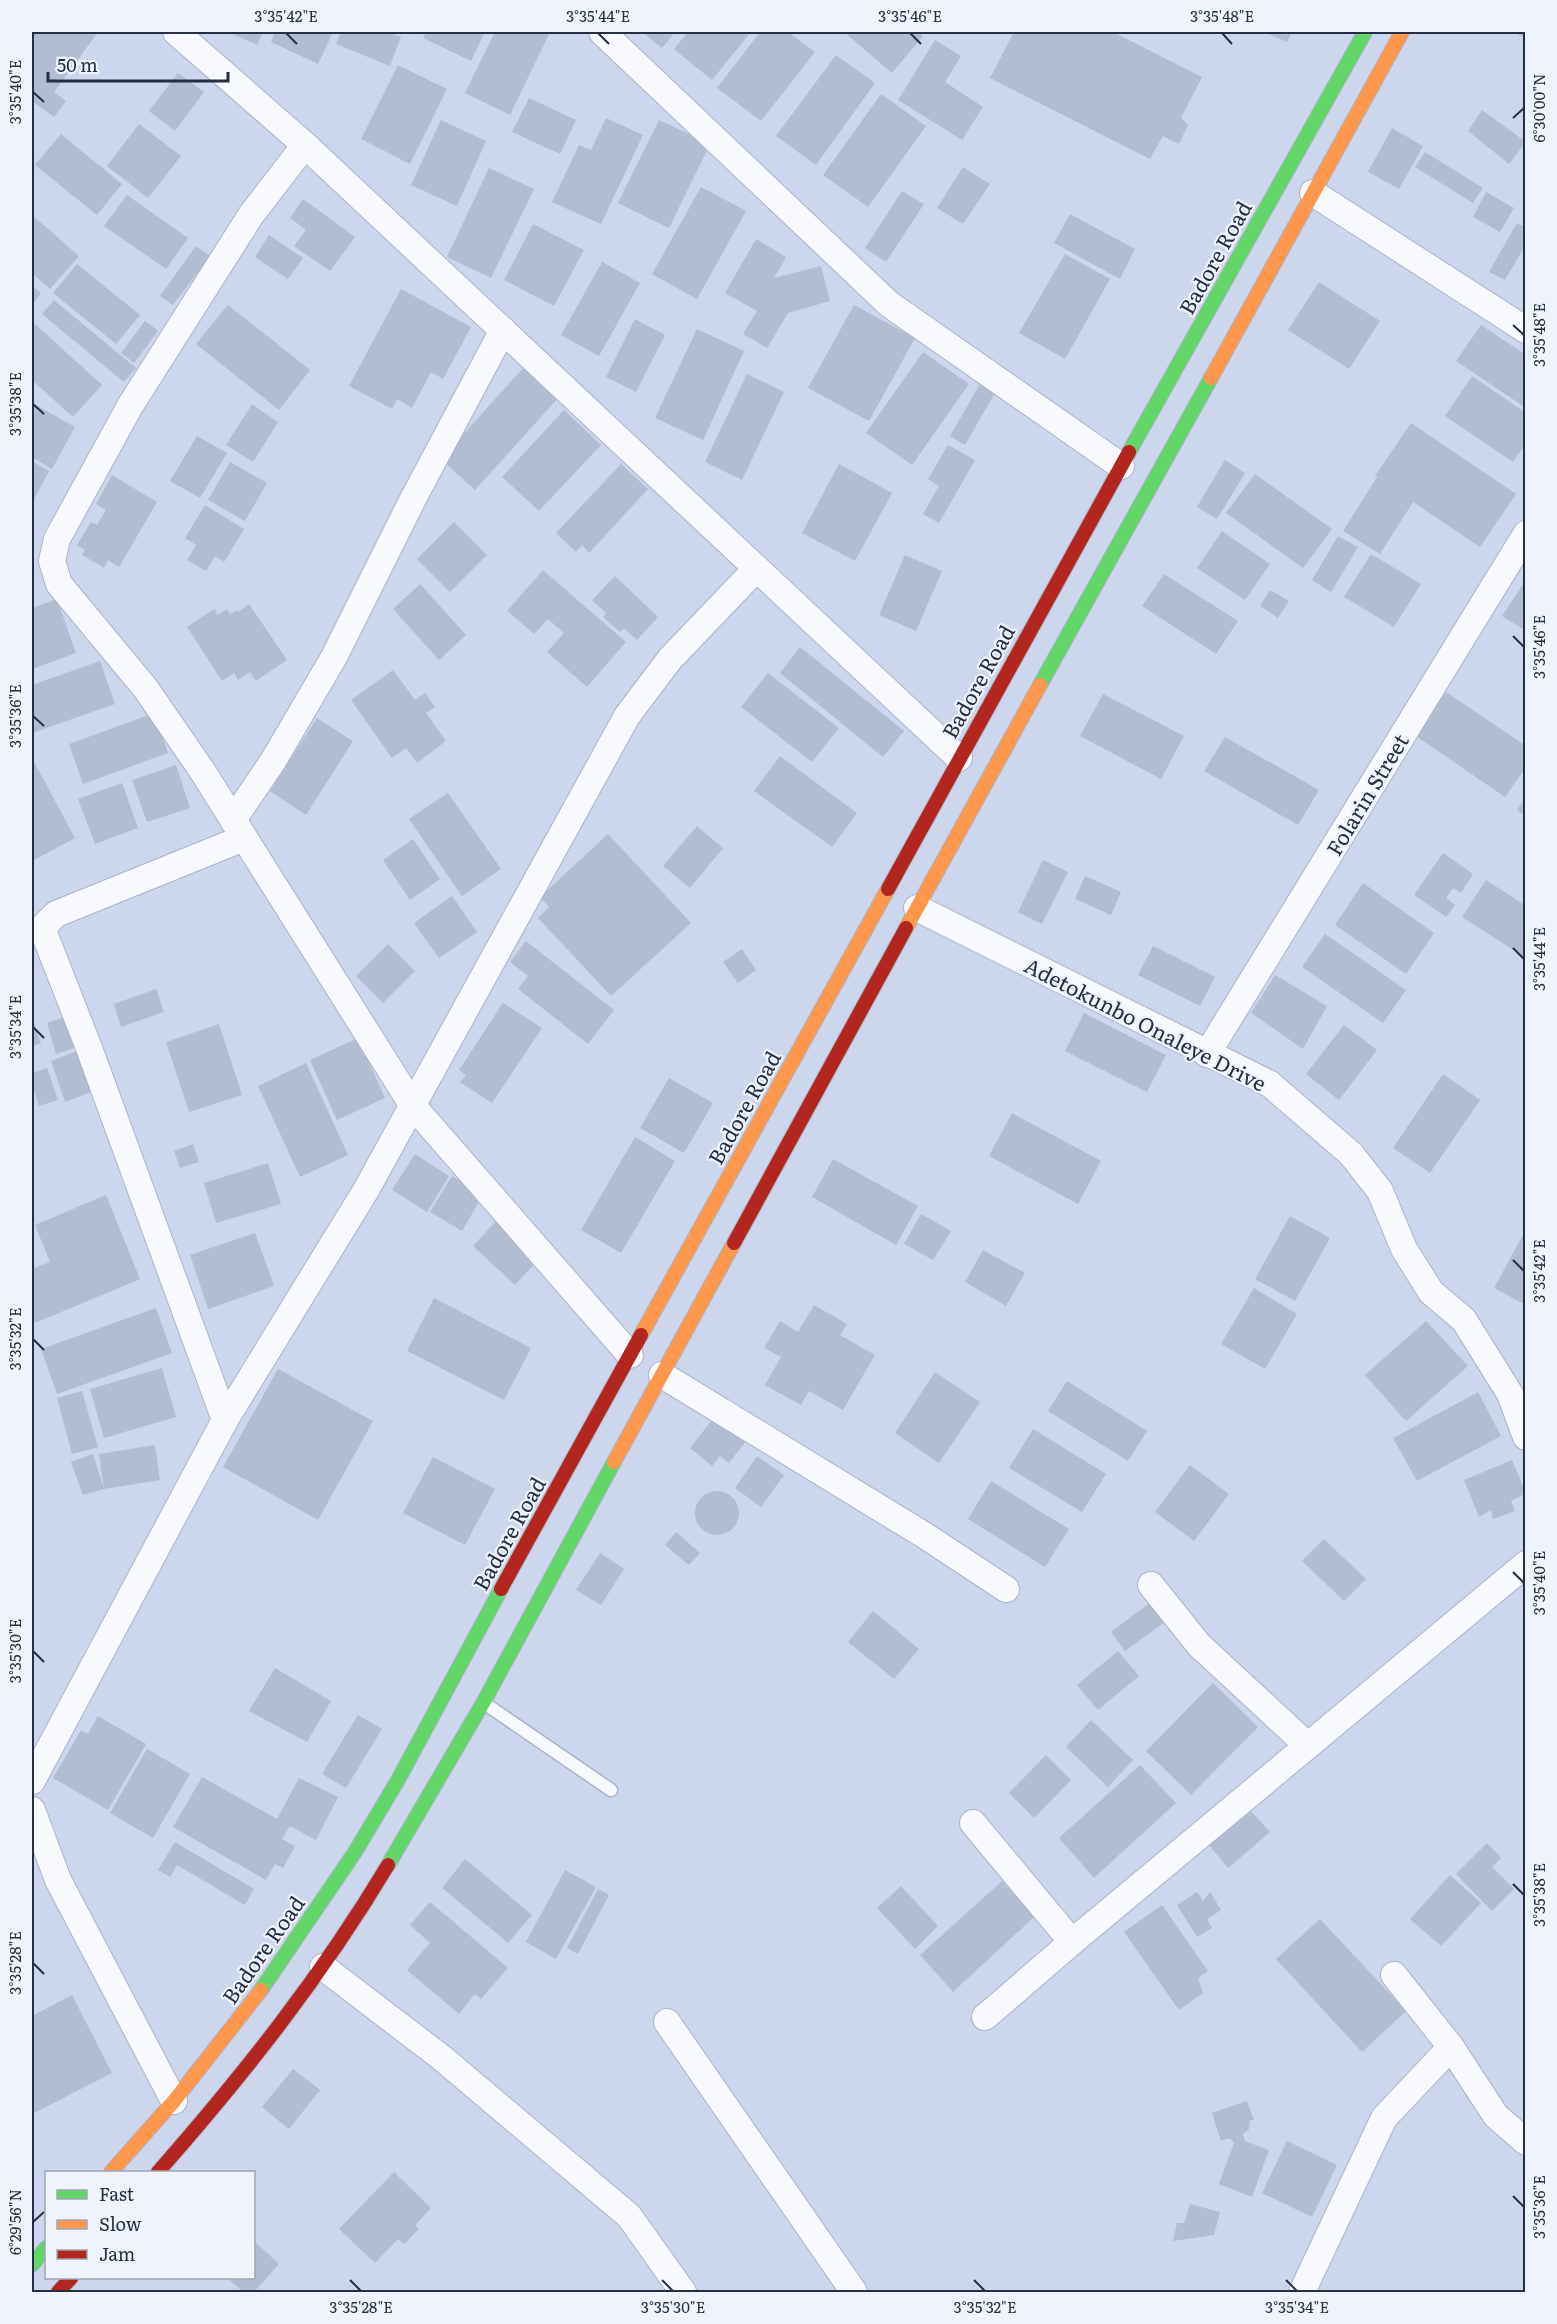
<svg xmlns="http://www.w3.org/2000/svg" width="1557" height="2324" font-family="Literata,serif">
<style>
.building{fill:#b3bdd2}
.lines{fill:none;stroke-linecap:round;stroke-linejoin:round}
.lane-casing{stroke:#abb4c7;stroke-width:15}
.street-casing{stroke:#abb4c7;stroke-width:28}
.fast-casing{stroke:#abb4c7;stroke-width:16}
.slow-casing{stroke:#abb4c7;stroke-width:16}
.jam-casing{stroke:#abb4c7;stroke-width:16}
.lane{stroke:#f7f9fc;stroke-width:12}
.street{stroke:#f7f9fc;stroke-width:26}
.fast{stroke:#63d668;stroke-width:14}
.slow{stroke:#ff974d;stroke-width:14}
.jam{stroke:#b3261e;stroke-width:14}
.ticks{fill:none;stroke:#262f42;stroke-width:2}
.labels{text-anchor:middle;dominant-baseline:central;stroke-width:4.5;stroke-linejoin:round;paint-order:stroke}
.street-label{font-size:21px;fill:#262f42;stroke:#eef3fd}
.neatline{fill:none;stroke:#262f42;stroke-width:2}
.ticks-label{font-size:15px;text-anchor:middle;fill:#262f42}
</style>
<rect width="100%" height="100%" fill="#ccd6ec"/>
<g class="building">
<polygon points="32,32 98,32 54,92 66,101 54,117 32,101 32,82 33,79 32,78"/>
<polygon points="228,32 263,32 257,45"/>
<polygon points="275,32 333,32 318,64 271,42"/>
<polygon points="341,32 387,32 401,37 390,66 336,44"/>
<polygon points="426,32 485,32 471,61 423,38"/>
<polygon points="495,32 550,32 510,115 465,93"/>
<polygon points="642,32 675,32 662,48"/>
<polygon points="688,32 751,32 712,80 674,49"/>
<polygon points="760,32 788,32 815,52 761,121 717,88"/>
<polygon points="847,32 917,32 923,36 892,73 845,33"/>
<polygon points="1014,32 1113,32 1202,77 1181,118 1188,125 1179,144 1163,136 1150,159 990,78"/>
<polygon points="1264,32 1292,32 1287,42"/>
<polygon points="1514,32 1526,32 1526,39"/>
<polygon points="935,40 961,56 945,82 983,107 962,140 898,100"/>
<polygon points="836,55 875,83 816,165 776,136"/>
<polygon points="398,65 447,89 410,164 361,139"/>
<polygon points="178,73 204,92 175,131 149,111"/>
<polygon points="881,94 926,126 868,207 823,175"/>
<polygon points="529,98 576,120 560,154 512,132"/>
<polygon points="1482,110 1526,142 1509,164 1468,131"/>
<polygon points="606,118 643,135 601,224 552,202 579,145 591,150"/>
<polygon points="441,120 486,141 457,206 411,185"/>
<polygon points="659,120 710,144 669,228 618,203"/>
<polygon points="139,124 181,156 148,198 107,166"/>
<polygon points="1392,128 1423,146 1399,189 1368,172"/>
<polygon points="61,134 122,184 97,215 35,165"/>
<polygon points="1425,152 1483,188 1473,203 1415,167"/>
<polygon points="963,167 990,184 963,224 937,208"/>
<polygon points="489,168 534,189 491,278 447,257"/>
<polygon points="701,187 746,211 697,299 652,274"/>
<polygon points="902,191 924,204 886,262 865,248"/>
<polygon points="1486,192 1514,208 1500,232 1473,217"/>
<polygon points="127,195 188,238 166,269 104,226"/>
<polygon points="303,199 355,237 330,271 294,246 306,230 290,218"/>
<polygon points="1070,214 1135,249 1120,279 1054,243"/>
<polygon points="32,215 79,256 50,289 32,273"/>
<polygon points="1517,223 1526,228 1526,244 1505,280 1489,272"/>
<polygon points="533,224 584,250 554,306 504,280"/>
<polygon points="269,235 303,258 288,279 255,257"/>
<polygon points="756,239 786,257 774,278 821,266 830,301 788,313 767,348 743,334 757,311 725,293"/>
<polygon points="196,246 210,256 173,305 160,296"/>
<polygon points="1065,254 1110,279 1065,359 1019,333"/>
<polygon points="602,262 640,283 599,356 561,335"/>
<polygon points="77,264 140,315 116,344 53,293"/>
<polygon points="1319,282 1380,321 1349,369 1288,330"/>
<polygon points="32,286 41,293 32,305"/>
<polygon points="401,289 471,327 443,379 431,372 412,408 397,399 392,409 349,386"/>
<polygon points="54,300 136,368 124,382 42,314"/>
<polygon points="228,305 310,370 279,410 196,344"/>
<polygon points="854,305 915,338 869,421 808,388"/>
<polygon points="635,319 665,335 636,392 606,377"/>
<polygon points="145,321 158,331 134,363 121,353"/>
<polygon points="35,324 102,385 73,417 32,380 32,328"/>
<polygon points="1481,325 1526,355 1526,408 1456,361"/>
<polygon points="697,329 744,351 703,440 655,418"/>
<polygon points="923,352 969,384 912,465 866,433"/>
<polygon points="525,366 559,397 475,490 441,459"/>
<polygon points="747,374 784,392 742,480 705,462"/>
<polygon points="1472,376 1526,413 1526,443 1513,462 1445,416"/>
<polygon points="981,382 996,391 965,445 950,436"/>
<polygon points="32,403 75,427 52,469 32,457"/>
<polygon points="252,404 278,422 253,462 226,445"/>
<polygon points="564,410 601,445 539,511 502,477"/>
<polygon points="1411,423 1516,494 1480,547 1413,502 1380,554 1343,531 1377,477 1375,476"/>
<polygon points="197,436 227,453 200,498 170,481"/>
<polygon points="948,445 975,460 939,523 923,514 939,486 928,479"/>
<polygon points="1225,460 1245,473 1217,519 1197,507"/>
<polygon points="32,461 49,471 32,503"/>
<polygon points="230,462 267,483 245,521 208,500"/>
<polygon points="621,464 648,489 589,553 582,545 576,552 556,533"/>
<polygon points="839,464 892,493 855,561 802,533"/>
<polygon points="1255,474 1332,529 1303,568 1226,513"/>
<polygon points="112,475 157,502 119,567 108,560 104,568 82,555 85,550 77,545 91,522 97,525 106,510 96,504"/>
<polygon points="205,505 244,529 224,562 215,556 206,571 187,560 196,545 185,538"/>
<polygon points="454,522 487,555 450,592 417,559"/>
<polygon points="1222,531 1270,564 1245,600 1197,568"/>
<polygon points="1338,536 1358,547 1331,592 1312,580"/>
<polygon points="1371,554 1421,584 1394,627 1344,597"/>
<polygon points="905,555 942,571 916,631 879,615"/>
<polygon points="543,570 626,642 587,687 547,652 564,633 548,619 534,634 507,611"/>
<polygon points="1164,574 1238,621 1216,654 1142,606"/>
<polygon points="615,576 658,617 637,640 624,628 620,632 603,617 606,613 592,600"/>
<polygon points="1526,580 1526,631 1502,616"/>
<polygon points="420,584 466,635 439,660 393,609"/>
<polygon points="1270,590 1289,601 1278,618 1260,606"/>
<polygon points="57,599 76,653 32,669 32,608"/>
<polygon points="249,604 287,660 256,681 250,672 238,680 234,673 222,681 187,627 214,609 218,615 227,609 230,614 237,610 238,612"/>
<polygon points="800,647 904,731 883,757 780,673"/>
<polygon points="100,661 115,704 32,733 32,685"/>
<polygon points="393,670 415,700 425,693 435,707 426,713 446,741 417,763 406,748 392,758 351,700"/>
<polygon points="768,673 839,728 812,762 741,707"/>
<polygon points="1446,692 1526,746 1526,767 1505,797 1416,736"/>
<polygon points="1103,694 1184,736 1161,779 1080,736"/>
<polygon points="154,713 168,753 83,784 69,744"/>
<polygon points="317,718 353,741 306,815 270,791"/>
<polygon points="1225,737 1319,790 1298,825 1204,771"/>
<polygon points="780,756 857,813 832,847 754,791"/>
<polygon points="32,758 75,838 32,861"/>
<polygon points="176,765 190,808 147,822 132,780"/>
<polygon points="122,783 138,828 95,844 78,799"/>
<polygon points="448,793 501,869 462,896 409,819"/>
<polygon points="1526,797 1526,816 1517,810"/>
<polygon points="697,826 723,848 690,888 663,866"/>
<polygon points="608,834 691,923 611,996 538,918 549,907 540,897"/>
<polygon points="413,839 440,879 410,900 383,860"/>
<polygon points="1443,853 1473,874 1461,893 1453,888 1446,898 1455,905 1446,917 1414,895"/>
<polygon points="1043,860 1068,872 1042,924 1018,912"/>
<polygon points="1085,876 1121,892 1111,915 1075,899"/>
<polygon points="1486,880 1526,906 1526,958 1462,917"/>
<polygon points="1363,883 1434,933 1406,974 1335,925"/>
<polygon points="452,896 477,932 439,958 414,923"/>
<polygon points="1325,934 1406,990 1383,1023 1302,967"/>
<polygon points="526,941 614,1010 588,1044 518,989 528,976 510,962"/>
<polygon points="388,944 415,971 383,1003 356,976"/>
<polygon points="1153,946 1215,977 1200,1006 1138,975"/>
<polygon points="742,949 756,970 738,983 723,962"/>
<polygon points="1275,975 1327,1006 1303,1049 1251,1013"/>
<polygon points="156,989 164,1012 121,1027 114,1004"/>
<polygon points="503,1003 542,1028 492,1103 460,1082 466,1075 459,1070"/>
<polygon points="1084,1013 1166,1055 1147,1092 1065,1051"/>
<polygon points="64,1017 74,1048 56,1054 47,1023"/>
<polygon points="32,1018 41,1043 32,1046"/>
<polygon points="219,1024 242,1095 189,1112 166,1042"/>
<polygon points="1344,1025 1377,1050 1339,1100 1306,1074"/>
<polygon points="358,1038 385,1098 337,1120 310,1060"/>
<polygon points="77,1051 91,1092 65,1102 51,1061"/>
<polygon points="306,1063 348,1155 300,1177 258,1086"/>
<polygon points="47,1068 58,1100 39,1106 32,1085 32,1073"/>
<polygon points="1443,1074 1480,1100 1430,1173 1393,1148"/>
<polygon points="669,1078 713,1103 684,1153 640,1128"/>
<polygon points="1012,1113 1101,1161 1078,1204 989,1156"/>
<polygon points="635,1137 675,1161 621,1253 581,1230"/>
<polygon points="193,1144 199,1162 180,1168 174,1151"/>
<polygon points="415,1154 449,1176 427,1212 392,1190"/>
<polygon points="833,1159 918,1206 896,1245 812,1197"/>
<polygon points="268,1163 281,1204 216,1223 204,1183"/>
<polygon points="452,1176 483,1195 462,1231 430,1212"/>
<polygon points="106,1195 140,1279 35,1323 32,1315 32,1269 50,1262 35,1225"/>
<polygon points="921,1214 951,1231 933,1260 904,1244"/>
<polygon points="1290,1216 1330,1238 1295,1301 1255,1279"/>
<polygon points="497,1220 539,1259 515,1285 473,1246"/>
<polygon points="255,1233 274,1286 208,1309 190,1255"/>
<polygon points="1524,1233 1526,1234 1526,1305 1494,1288"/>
<polygon points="983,1250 1025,1273 1006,1306 965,1282"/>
<polygon points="1254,1288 1297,1314 1265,1369 1221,1344"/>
<polygon points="434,1298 531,1348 504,1400 407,1351"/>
<polygon points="814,1305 847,1324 840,1335 875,1355 843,1410 809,1391 801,1405 765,1385 781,1357 764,1348 780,1321 798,1332"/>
<polygon points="156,1308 172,1353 57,1394 41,1349"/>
<polygon points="1426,1321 1468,1366 1406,1421 1365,1375"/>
<polygon points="162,1368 176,1417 104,1438 90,1389"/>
<polygon points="278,1369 373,1421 318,1520 223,1467"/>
<polygon points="935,1372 980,1402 939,1463 895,1433"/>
<polygon points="1067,1381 1147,1431 1128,1461 1048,1411"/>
<polygon points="82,1391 98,1447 72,1454 57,1398"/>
<polygon points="1478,1392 1501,1436 1417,1481 1393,1438"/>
<polygon points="712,1420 723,1428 728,1427 746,1441 729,1463 720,1456 712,1466 690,1448"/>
<polygon points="1033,1429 1106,1474 1082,1512 1009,1468"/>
<polygon points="155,1445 160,1480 104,1489 99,1454"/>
<polygon points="93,1454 104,1489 83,1495 71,1462"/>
<polygon points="757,1456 784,1475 761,1507 735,1488"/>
<polygon points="433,1457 495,1489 465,1545 403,1513"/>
<polygon points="1512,1460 1526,1493 1511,1501 1515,1511 1493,1519 1491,1510 1479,1517 1464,1480"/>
<polygon points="1190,1465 1229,1494 1194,1541 1155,1512"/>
<polygon points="991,1481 1069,1529 1045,1567 968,1519"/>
<circle cx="717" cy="1513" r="22"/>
<polygon points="676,1532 700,1553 689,1565 665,1545"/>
<polygon points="1324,1539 1366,1579 1344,1601 1302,1561"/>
<polygon points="600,1553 624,1569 601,1605 576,1590"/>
<polygon points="1155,1599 1169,1619 1125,1651 1111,1632"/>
<polygon points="873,1611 919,1649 894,1679 848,1642"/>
<polygon points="1118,1651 1139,1676 1098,1710 1077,1685"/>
<polygon points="275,1668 331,1701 307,1742 249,1711"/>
<polygon points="1213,1683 1258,1727 1191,1795 1146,1751"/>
<polygon points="358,1715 382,1729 346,1788 322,1774"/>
<polygon points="98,1716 146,1744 108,1810 53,1778 81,1730 88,1734"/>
<polygon points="1091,1720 1133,1760 1108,1787 1066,1747"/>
<polygon points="147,1749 190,1774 153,1838 110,1813"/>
<polygon points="1046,1755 1071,1780 1034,1818 1009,1793"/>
<polygon points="1140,1765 1176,1803 1094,1878 1059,1838"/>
<polygon points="202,1777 277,1819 299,1778 338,1797 316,1840 290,1826 282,1839 295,1846 283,1868 275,1864 266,1880 173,1827"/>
<polygon points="1249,1809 1270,1832 1228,1868 1208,1844"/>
<polygon points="175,1842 254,1889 245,1905 177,1865 170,1877 158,1870"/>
<polygon points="1487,1843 1501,1858 1492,1867 1514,1889 1492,1911 1456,1874"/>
<polygon points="465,1859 532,1915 508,1943 442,1888"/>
<polygon points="565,1870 596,1887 556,1959 526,1942"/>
<polygon points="1450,1875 1481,1903 1441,1946 1410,1919"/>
<polygon points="1002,1881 1034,1917 953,1992 920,1955"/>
<polygon points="901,1886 938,1926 915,1949 877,1908"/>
<polygon points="598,1889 609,1895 578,1954 567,1948"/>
<polygon points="1197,1892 1203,1901 1210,1892 1221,1910 1207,1919 1212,1928 1197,1937 1177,1905"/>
<polygon points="430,1902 508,1968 481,1999 475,1994 459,2014 407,1970 430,1943 410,1925"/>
<polygon points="1162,1905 1208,1971 1198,1978 1203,1993 1179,2010 1124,1932"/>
<polygon points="1320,1919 1406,2011 1362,2052 1276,1959"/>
<polygon points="72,1995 112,2073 32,2114 32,2016"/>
<polygon points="293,2069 320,2090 289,2129 262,2107"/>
<polygon points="1247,2101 1254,2120 1250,2120 1249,2129 1243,2134 1245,2141 1269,2150 1252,2197 1219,2184 1234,2143 1230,2138 1221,2141 1212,2113"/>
<polygon points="1287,2141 1337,2165 1312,2217 1262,2193"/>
<polygon points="394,2172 431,2208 415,2225 419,2229 404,2244 398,2239 375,2263 339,2229"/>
<polygon points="1190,2204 1220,2212 1214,2235 1173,2241 1177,2223 1184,2223"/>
<polygon points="254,2241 279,2264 254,2292 243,2292 227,2278 254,2278"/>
</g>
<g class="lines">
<g class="lane-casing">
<polyline id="lane" points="484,1703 611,1790"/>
</g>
<g class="street-casing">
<g id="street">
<polyline points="176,32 305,145 959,758"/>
<polyline points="602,32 889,304 1121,466"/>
<polyline points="305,145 251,215 130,406 57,539 52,561 59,584 146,689 203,772 413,1106 630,1355"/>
<polyline points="1313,193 1526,330"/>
<polyline points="233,820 273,761 334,657 414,497 503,330"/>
<polyline points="917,908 1270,1084 1351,1154 1380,1191 1404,1249 1431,1292 1464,1320 1510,1394 1526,1437"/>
<polyline points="1207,1054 1526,534"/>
<polyline points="662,1375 924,1535 1006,1589"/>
<polyline points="225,1420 89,1048 42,928 56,914 244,838"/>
<polyline points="1151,1585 1199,1645 1307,1745"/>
<polyline points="32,1781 225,1420 366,1190 627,716 670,659 756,569"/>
<polyline points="32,1810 58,1880 174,2101"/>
<polyline points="973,1823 1072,1942"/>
<polyline points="323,1967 442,2058 629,2216 683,2292"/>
<polyline points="1394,1975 1451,2047 1496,2116 1526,2142"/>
<polyline points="985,2017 1072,1942 1526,1564"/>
<polyline points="667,2022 854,2292"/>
<polyline points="1302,2292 1384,2118 1451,2047"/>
</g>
</g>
<g class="fast-casing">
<g id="fast">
<polyline points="1129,452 1365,32"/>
<polyline points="1040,685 1211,378"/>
<polyline points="388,1865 483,1703 614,1462"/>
<polyline points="261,1990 355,1852 398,1780 501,1589"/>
<polyline points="32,2265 46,2248"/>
</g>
</g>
<g class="slow-casing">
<g id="slow">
<polyline points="1211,378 1402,32"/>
<polyline points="906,928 1040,685"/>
<polyline points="641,1335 888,889"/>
<polyline points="614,1462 734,1243"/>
<polyline points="111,2172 174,2101 261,1990"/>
</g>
</g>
<g class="jam-casing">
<g id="jam">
<polyline points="888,889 1129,452"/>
<polyline points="734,1243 906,928"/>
<polyline points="501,1589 641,1335"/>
<path d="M158,2172c86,-98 163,-195 230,-307"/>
<polyline points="58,2292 71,2278"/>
</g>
</g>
<use href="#lane" class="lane"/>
<use href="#street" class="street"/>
<use href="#fast" class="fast"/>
<use href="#slow" class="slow"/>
<use href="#jam" class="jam"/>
</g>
<path class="ticks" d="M286,33l11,11M598,33l11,11M910,33l11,11M1222,33l10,11M33,92l11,10M1513,118l11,-10M1513,325l11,10M33,404l11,10M1513,636l11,11M33,716l11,10M1513,948l11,11M33,1027l11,11M1513,1260l11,11M33,1339l11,11M1513,1572l11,11M33,1651l11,11M1513,1884l11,11M33,1963l11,11M1513,2196l11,11M33,2222l11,-10M350,2280l11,11M662,2280l11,11M974,2280l11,11M1286,2280l11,11"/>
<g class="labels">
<g class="street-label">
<text transform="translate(1214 257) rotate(-61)">Badore Road</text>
<text transform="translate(977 681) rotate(-61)">Badore Road</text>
<text transform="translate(1366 794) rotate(-59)">Folarin Street</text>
<text transform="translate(1146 1023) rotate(27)">Adetokunbo Onaleye Drive</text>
<text transform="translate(743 1107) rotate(-61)">Badore Road</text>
<text transform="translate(508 1533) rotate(-61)">Badore Road</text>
<text transform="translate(262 1949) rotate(-55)">Badore Road</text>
</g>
</g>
<rect width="1557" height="2324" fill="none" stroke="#eef3fd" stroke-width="66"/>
<rect x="45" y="2171" width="210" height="108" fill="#eef3fd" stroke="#9ea5b2" stroke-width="1.5"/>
<rect x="57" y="2190" width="30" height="9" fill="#63d668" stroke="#9ea5b2" stroke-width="1.5"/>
<text x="99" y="2201" font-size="18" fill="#262f42">Fast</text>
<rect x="57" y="2220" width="30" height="9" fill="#ff974d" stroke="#9ea5b2" stroke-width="1.5"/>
<text x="99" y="2231" font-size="18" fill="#262f42">Slow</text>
<rect x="57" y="2250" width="30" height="9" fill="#b3261e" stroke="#9ea5b2" stroke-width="1.5"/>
<text x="99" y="2261" font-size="18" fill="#262f42">Jam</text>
<path d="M48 72v9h180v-9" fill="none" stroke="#262f42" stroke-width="3"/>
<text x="57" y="72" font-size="18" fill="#262f42" stroke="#eef3fd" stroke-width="4.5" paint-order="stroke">50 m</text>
<rect x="33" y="33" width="1491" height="2258" class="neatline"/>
<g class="ticks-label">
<text x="286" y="22">3°35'42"E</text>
<text x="598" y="22">3°35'44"E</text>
<text x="910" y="22">3°35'46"E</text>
<text x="1222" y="22">3°35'48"E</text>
<text transform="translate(16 92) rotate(-90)" y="5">3°35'40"E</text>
<text transform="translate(1540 108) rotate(-90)" y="5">6°30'00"N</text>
<text transform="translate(1540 335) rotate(-90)" y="5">3°35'48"E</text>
<text transform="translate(16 404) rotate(-90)" y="5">3°35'38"E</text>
<text transform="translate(1540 647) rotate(-90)" y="5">3°35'46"E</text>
<text transform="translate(16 716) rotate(-90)" y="5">3°35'36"E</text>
<text transform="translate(1540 959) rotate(-90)" y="5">3°35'44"E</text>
<text transform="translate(16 1027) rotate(-90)" y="5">3°35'34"E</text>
<text transform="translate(1540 1271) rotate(-90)" y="5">3°35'42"E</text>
<text transform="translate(16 1339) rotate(-90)" y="5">3°35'32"E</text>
<text transform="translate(1540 1583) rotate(-90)" y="5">3°35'40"E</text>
<text transform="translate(16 1651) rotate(-90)" y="5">3°35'30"E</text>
<text transform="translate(1540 1895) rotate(-90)" y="5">3°35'38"E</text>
<text transform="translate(16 1963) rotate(-90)" y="5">3°35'28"E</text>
<text transform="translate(1540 2207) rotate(-90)" y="5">3°35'36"E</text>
<text transform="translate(16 2222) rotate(-90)" y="5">6°29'56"N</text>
<text x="361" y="2313">3°35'28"E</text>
<text x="673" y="2313">3°35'30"E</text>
<text x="985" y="2313">3°35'32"E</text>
<text x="1297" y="2313">3°35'34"E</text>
</g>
</svg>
